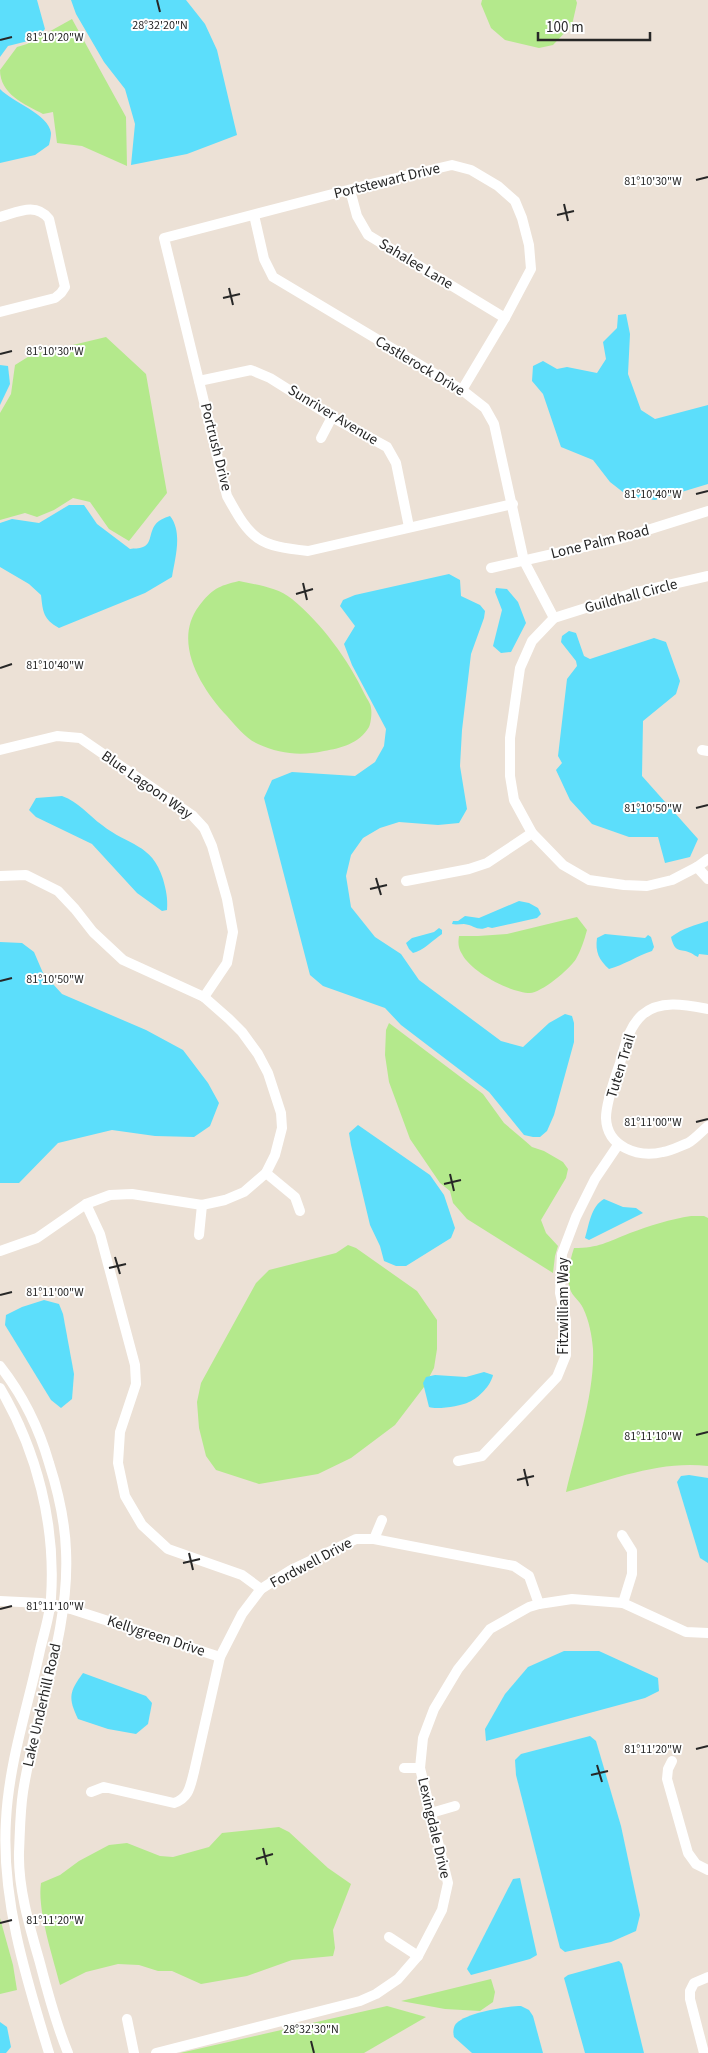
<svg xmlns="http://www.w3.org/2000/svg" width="708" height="2053" font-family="'Source Sans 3',sans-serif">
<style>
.green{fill:#b4e98c}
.water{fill:#5cdefb}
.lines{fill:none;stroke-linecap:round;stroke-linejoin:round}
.minor{stroke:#fff;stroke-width:10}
.ticks{fill:none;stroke:#272727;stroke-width:2}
.labels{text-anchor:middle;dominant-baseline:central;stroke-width:4;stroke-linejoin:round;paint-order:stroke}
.street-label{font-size:15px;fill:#272727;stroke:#fff}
.ticks-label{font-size:12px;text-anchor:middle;fill:#272727;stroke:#fff;stroke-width:4;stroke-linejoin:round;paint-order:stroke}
</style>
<rect width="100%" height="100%" fill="#ece1d6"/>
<g class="green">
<polygon points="482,0 576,0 577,3 572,25 553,45 539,48 505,40 491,28 481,4"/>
<path d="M72,19l54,98 1,49 -45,-20 -25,-3 -4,-31 -10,2c-19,-10 -43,-20 -43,-44l17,-23 10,-3z"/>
<polygon points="106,337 146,374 167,493 129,541 109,529 90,502 73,498 54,510 37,517 25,513 0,520 0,413 11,394 15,365 31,355"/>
<path d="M239,581c18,4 38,6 53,18 30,25 56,60 73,96 2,4 6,9 6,13 1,4 0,15 -2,19 -10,17 -28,21 -45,24 -23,5 -44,3 -66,-7 -12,-5 -22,-18 -31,-28 -26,-28 -55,-74 -28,-110 13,-17 19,-20 40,-25z"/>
<path d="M577,917l10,13c-3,11 -6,20 -11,29 -6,10 -35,34 -46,34 -19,0 -59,-21 -68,-39 -4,-6 -4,-12 -3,-18h19l29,-2z"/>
<polygon points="389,1023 483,1094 504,1123 524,1140 532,1147 544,1151 563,1162 568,1169 566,1178 541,1220 546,1233 558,1246 555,1256 553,1273 467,1219 453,1203 450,1191 440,1183 410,1139 389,1082 385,1055 386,1030"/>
<path d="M691,1216h13l4,2v248c-48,-6 -97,14 -142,26 10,-43 29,-99 27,-143 -1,-13 -4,-29 -10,-41 -3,-7 -11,-12 -13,-19 -4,-13 0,-29 4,-41 25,0 33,-6 56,-15 19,-7 41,-14 61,-17z"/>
<polygon points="348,1245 356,1248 417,1291 437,1320 437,1349 434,1368 424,1387 395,1425 351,1458 318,1474 259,1484 216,1470 206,1456 199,1428 197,1402 201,1383 256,1283 269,1270 336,1253"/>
<path d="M279,1827l10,5 39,36 23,16 -18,46 2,18 -2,8 -41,4 -45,16 -46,8 -29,-13h-14l-19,-6 -21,-1 -32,8 -26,13c-7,-28 -23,-75 -19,-102l19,-8 19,-14 30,-16 18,-2 33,13 13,1 36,-10 13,-14z"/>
<polygon points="0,1918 13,1965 17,1990 0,1994"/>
<polygon points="491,1979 495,1992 493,2002 480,2011 445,2009 401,2001"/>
<polygon points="387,2006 426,2017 364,2053 180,2053"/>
</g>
<g class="water">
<polygon points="0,0 37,0 45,29 36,39 8,46 0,57"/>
<polygon points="71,0 186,0 205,24 217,50 237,135 187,154 131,165 135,124 125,89 104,62 76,14"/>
<path d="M0,89c12,13 49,25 51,44 0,3 -1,8 -2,12l-14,10 -35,8z"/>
<polygon points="626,314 630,334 628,374 641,410 655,419 708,405 708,484 655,500 628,496 610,482 593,460 561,447 543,394 532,381 533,366 543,361 557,369 567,367 597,373 606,359 603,342 617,328 618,315"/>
<polygon points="0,365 8,366 10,384 0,405"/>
<path d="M69,505h15l13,19 33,25c4,-1 9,0 13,-2 13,-5 1,-24 27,-31 13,16 5,42 2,61l-27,16 -86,35c-16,-9 -16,-16 -18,-33l-12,-11 -29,-17v-44l12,-4 27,4z"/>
<polygon points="449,574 460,580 461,596 480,605 485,611 484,618 471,654 462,730 460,766 467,809 459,823 438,825 399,822 380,828 363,838 351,855 346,876 351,907 375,937 401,954 419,980 501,1041 523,1047 549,1023 565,1014 572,1016 574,1023 574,1042 554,1115 547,1131 540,1137 533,1137 524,1135 489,1092 401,1025 385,1008 323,986 310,975 264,798 272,780 292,772 355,776 375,762 384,746 386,729 352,665 344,644 355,626 340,606 343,600 355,595"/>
<polygon points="496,588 507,589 518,602 526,623 511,652 501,653 493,646 502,610 495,592"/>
<polygon points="569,631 576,633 584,656 590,659 654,638 666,642 680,681 676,694 643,721 642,776 698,839 690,857 665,863 658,837 629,837 592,824 570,800 556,770 562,763 558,756 567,679 577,666 576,661 561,642 562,636"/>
<path d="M62,796c17,6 26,19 40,29 26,21 50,18 61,54 3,11 5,19 4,31l-5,1 -25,-18 -45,-49 -56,-27 -7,-7 7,-12z"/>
<path d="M519,901l10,2 9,5 3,6 -4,4 -45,10 -4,-1c-10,5 -14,-2 -24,-3 -4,0 -8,1 -12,0l1,-3h5l7,-5 14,2z"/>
<path d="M708,921v34l-9,-1 -1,3c-2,-1 -4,-2 -7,-4 -11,-5 -16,1 -20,-16 12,-9 24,-12 37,-16z"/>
<path d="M439,928l3,2v4c-9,6 -19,17 -29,19l-4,-4 -3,-6 6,-5 22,-6z"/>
<path d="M605,934l40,4 3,-3 3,2 3,10 -2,4c-15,5 -28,14 -43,18 -10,-9 -14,-17 -12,-31z"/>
<polygon points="0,942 22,943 34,952 43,973 62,994 146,1030 183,1050 208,1083 219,1103 210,1126 194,1137 155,1136 112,1130 58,1143 19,1183 0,1183"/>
<polygon points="358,1125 430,1175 444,1195 455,1228 451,1238 406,1266 396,1266 384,1261 380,1246 370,1225 351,1145 349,1133"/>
<path d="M604,1199l19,8 13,1 7,5 -54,27 -4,-2c4,-13 6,-32 19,-39z"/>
<polygon points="44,1300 59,1304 63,1314 74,1374 72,1399 61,1408 51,1400 5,1325 6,1315 22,1307"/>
<path d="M484,1372l9,3c-2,10 -14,23 -24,27 -8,4 -32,8 -40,5l-6,-24 3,-6 9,-2 31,2z"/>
<polygon points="689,1475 708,1478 708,1563 700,1558 677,1482 681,1476"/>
<polygon points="564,1651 599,1651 658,1678 659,1691 645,1698 486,1741 485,1729 505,1694 528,1667"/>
<path d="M83,1673l63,23 6,7 -4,21 -12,10 -28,-5 -30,-10c-10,-21 -9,-27 5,-46z"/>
<polygon points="590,1736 596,1741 621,1826 640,1915 636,1931 611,1942 565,1952 560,1948 516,1775 515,1760 521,1754"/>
<polygon points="520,1878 537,1955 530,1959 471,1975 467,1969 513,1879"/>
<polygon points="619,1961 622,1964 644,2053 585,2053 564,1978 568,1975"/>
<path d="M521,2006l8,4 4,6 10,37h-71l-18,-16c-1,-4 -1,-8 1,-12 8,-12 52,-19 66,-19z"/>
<polygon points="0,2022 7,2027 11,2047 6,2053 0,2053"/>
</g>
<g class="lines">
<g class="minor">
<polyline points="350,190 357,216 368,235 505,318"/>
<polyline points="254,215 264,259 273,277 462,390 485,408 494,424 524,561 554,618"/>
<path d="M0,217c18,-5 36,-15 49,2l16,68 -4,6 -6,5 -55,14"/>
<polyline points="199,381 251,370 270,378 332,417 387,447 396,463 409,527"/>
<path d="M462,390l43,-72 26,-49 -2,-24 -7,-27 -7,-17 -17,-15 -27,-16 -19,-5 -77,18 -211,55 63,258c24,44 31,50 81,55l205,-47"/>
<polyline points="321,438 332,417"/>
<polyline points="491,568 619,539 708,511"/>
<polyline points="708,576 633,593 554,618 532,641 520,668 510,738 510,776 514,800 532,833 563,865 589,880 624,885 647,886 672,880 697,867 708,859"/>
<polyline points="0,750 57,736 80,738 192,815 204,828 212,846 227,899 233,932 227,963 204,997"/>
<polyline points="702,750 708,751"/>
<polyline points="697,867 708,879"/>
<polyline points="0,876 26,875 58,891 75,909 93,932 123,960 204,997 229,1019 242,1032 258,1054 268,1073 281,1113 282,1128 275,1155 266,1173 244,1192 225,1200 202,1205 132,1194 110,1195 86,1204 37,1238 0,1251"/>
<polyline points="406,881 469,869 487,863 532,833"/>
<path d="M708,1009c-21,-4 -48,-10 -66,6 -14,13 -17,31 -22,48 -5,15 -14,39 -14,55 1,29 32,40 57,34 8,-1 17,-6 25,-9 7,-4 14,-12 20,-17"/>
<polyline points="266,1173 295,1197 300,1211"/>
<polyline points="86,1204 100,1234 135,1365 136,1384 120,1432 118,1463 125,1496 142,1525 168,1549 242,1575 261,1589"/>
<polyline points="199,1235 202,1205"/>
<path d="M0,1366c22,28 39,62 49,97 9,28 16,58 17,88 4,82 -31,161 -43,241 -3,20 -3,40 -4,60 -1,37 11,76 21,111 8,31 16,61 28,90"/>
<path d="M0,1388c37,63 56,137 51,210 -1,17 -7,35 -11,52 -12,56 -31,112 -34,170 -5,79 20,158 43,233"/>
<polyline points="458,1461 482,1456 557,1377 566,1355 566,1320 560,1293 562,1254 576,1217 595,1179 618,1145"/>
<polyline points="622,1535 632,1551 632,1574 623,1603"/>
<polyline points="374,1539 382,1520"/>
<polyline points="0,1601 41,1603 71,1609 220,1657"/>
<polyline points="672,1761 668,1769 667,1779 688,1853 696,1864 708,1870"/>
<polyline points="404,1768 420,1768"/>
<path d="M91,1792l13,-5 70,16c15,-5 16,-16 20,-31l26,-115 22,-43 19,-25 30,-19 65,-31h18l140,27 15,10 10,28"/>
<polyline points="431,1813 455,1806"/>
<polyline points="389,1937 418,1956"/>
<polyline points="127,2019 134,2053"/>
<polyline points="156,2053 360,2001 376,1994 398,1979 418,1956 442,1910 448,1883 420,1768 423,1738 434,1709 458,1669 490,1629 529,1607 539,1604 572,1599 623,1603 686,1632 708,1633"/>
<polyline points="704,2053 690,1999 690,1991 694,1983 708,1977"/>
</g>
</g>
<path class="ticks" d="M157,0l3,12M0,40l12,-3M696,180l12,-3M564,204l4,17M557,215l17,-4M229,288l4,17M223,298l17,-4M0,354l12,-3M696,494l12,-3M303,583l4,17M296,594l17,-5M0,668l12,-4M696,808l12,-3M376,878l5,17M370,889l17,-4M0,981l12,-3M696,1122l12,-3M450,1174l4,17M444,1184l17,-4M115,1257l5,17M109,1268l17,-4M0,1295l12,-3M696,1435l12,-3M524,1469l4,17M517,1480l17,-4M189,1553l4,17M183,1563l17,-4M0,1609l12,-3M696,1749l12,-3M597,1765l5,17M591,1775l17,-4M263,1848l4,17M256,1859l17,-5M0,1923l12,-3M311,2041l3,12"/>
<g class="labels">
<g class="street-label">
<text transform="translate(387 181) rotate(-14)">Portstewart Drive</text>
<text transform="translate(416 264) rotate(31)">Sahalee Lane</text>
<text transform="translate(420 366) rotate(31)">Castlerock Drive</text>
<text transform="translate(333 415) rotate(31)">Sunriver Avenue</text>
<text transform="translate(216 447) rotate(76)">Portrush Drive</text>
<text transform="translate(600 542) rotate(-14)">Lone Palm Road</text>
<text transform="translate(631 596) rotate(-15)">Guildhall Circle</text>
<text transform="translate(147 785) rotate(35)">Blue Lagoon Way</text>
<text transform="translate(621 1066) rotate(-73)">Tuten Trail</text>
<text transform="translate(563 1306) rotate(-90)">Fitzwilliam Way</text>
<text transform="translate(311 1563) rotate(-28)">Fordwell Drive</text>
<text transform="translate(156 1636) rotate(18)">Kellygreen Drive</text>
<text transform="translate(42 1705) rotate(-77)">Lake Underhill Road</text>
<text transform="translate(434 1828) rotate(77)">Lexingdale Drive</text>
</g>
</g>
<g class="ticks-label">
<text x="160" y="29">28°32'20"N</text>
<text x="55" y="41">81°10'20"W</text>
<text x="653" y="185">81°10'30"W</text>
<text x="55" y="355">81°10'30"W</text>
<text x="653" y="498">81°10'40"W</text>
<text x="55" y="669">81°10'40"W</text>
<text x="653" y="812">81°10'50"W</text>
<text x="55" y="983">81°10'50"W</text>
<text x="653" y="1126">81°11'00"W</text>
<text x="55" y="1296">81°11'00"W</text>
<text x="653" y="1440">81°11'10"W</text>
<text x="55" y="1610">81°11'10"W</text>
<text x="653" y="1753">81°11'20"W</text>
<text x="55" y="1924">81°11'20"W</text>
<text x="311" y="2033">28°32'30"N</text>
</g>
<path d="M538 32v8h112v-8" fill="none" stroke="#272727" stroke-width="2.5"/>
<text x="546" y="32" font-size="15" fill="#272727" stroke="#ffffff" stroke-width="4" paint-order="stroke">100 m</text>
</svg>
